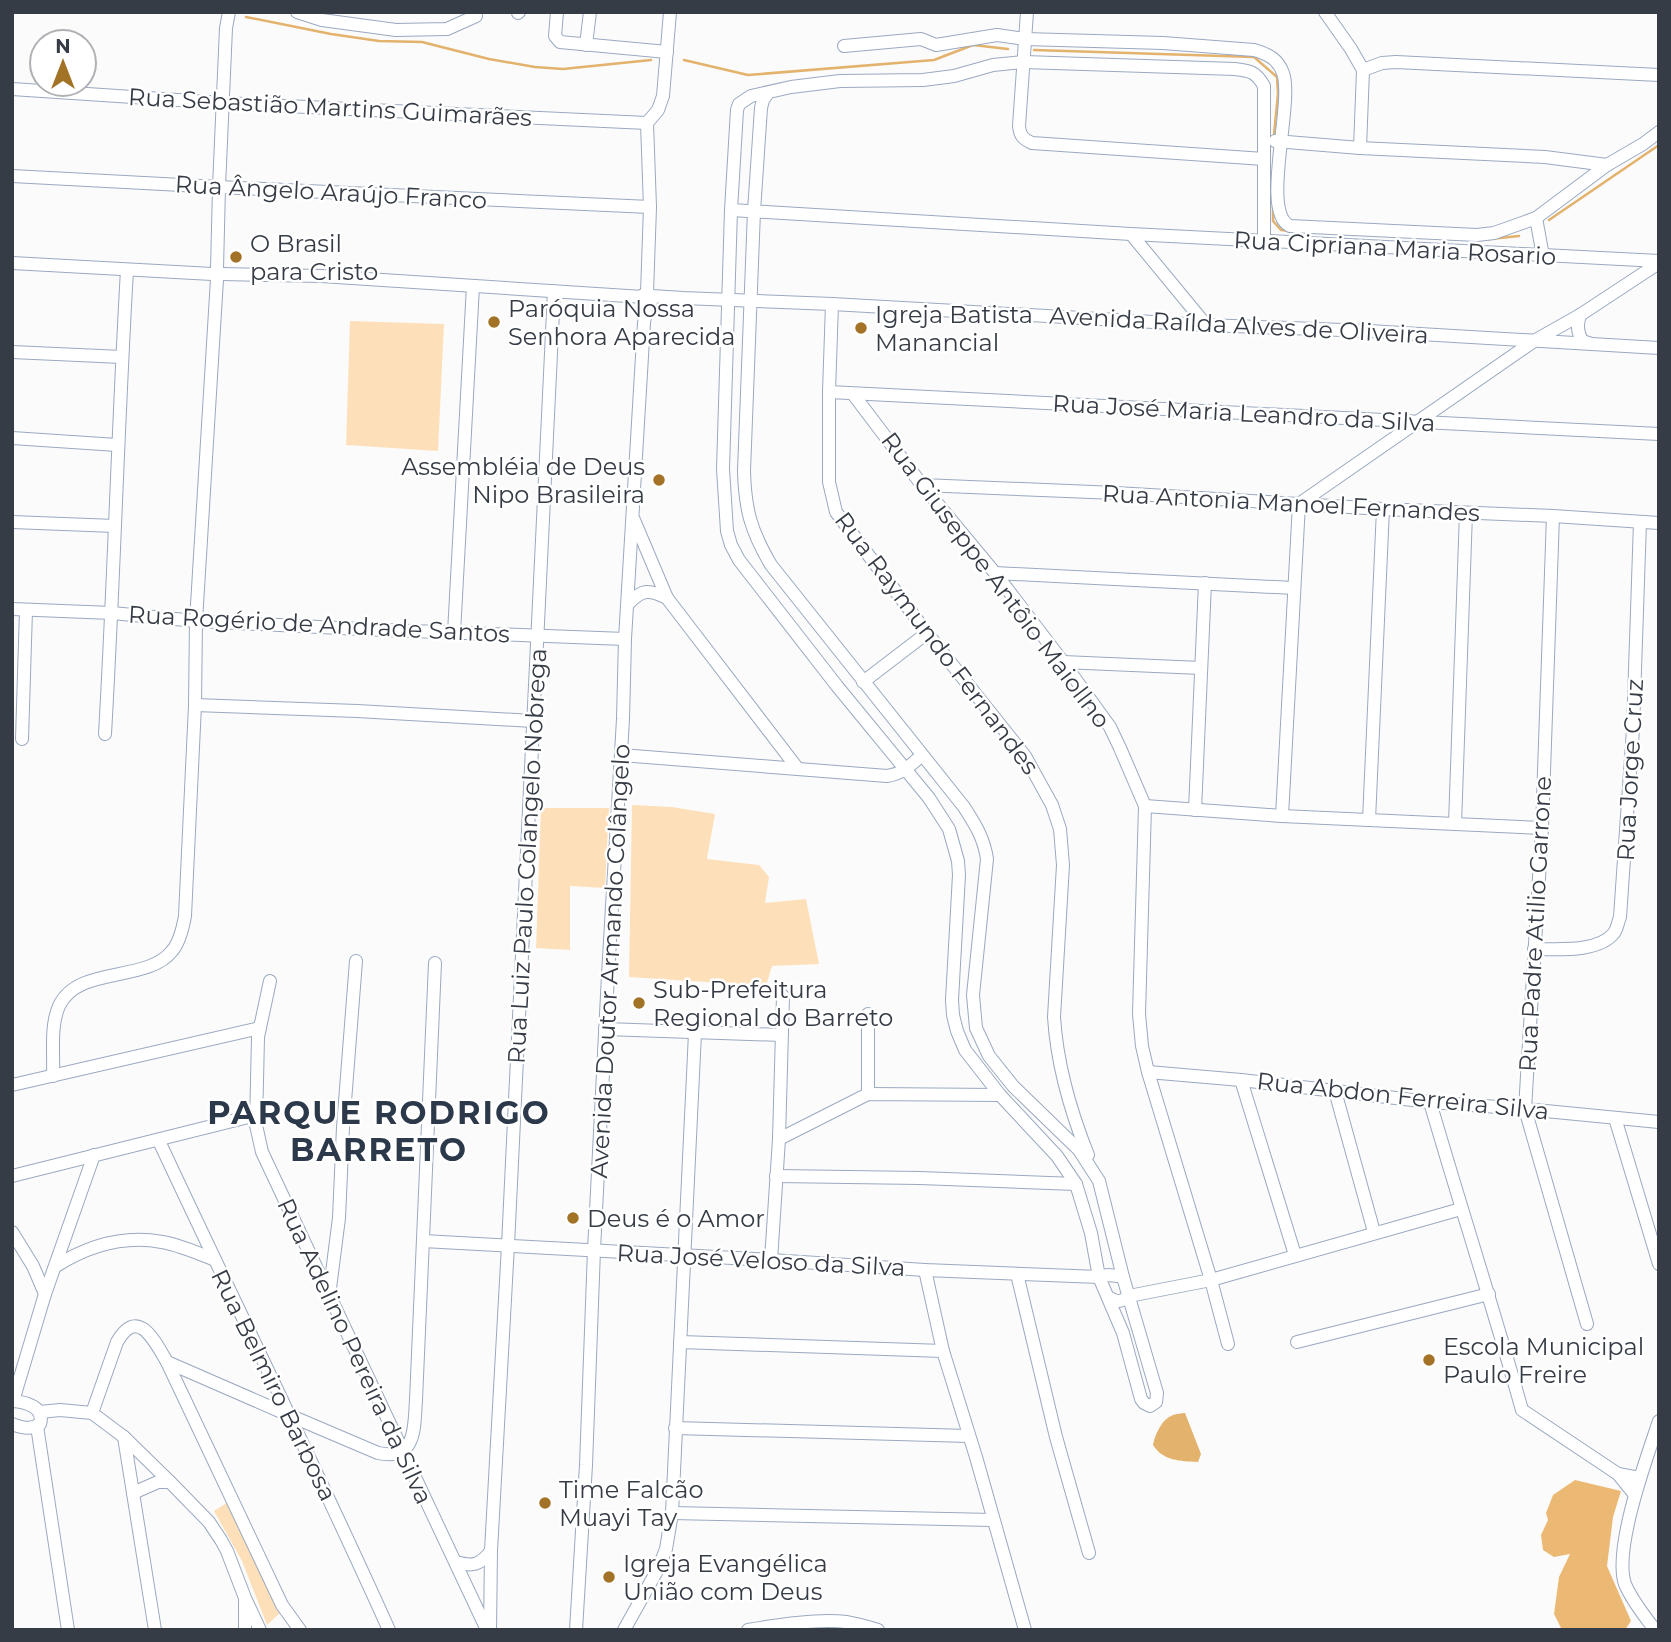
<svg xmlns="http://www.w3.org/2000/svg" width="1671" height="1642" font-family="Montserrat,sans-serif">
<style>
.green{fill:#fde0b9}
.forest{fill:#ebb973}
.water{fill:#e3b26c}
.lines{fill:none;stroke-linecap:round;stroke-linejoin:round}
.stream{stroke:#e3b26c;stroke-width:2.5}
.minor-casing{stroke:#9aa9c0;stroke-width:14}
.minor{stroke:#fff;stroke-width:12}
.poi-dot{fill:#a27226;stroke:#fff;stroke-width:2.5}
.labels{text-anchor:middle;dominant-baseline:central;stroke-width:5;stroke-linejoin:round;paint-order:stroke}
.street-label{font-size:24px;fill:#363c46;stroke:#fff}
.poi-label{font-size:24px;fill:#363c46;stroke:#fff;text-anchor:start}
.district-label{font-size:32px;font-weight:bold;letter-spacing:2px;fill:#2c394b;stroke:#fff}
</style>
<rect width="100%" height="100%" fill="#fbfbfb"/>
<g class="green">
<polygon points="350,321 444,324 438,451 346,445"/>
<polygon points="632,805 672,807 715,814 707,859 759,865 769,877 765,903 806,899 819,964 772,966 766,986 629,977"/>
<polygon points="541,808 609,808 605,888 570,886 570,950 536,948"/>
<polygon points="228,1502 280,1613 267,1625 242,1561 214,1511"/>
</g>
<polygon class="forest" points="1575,1480 1621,1491 1613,1517 1607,1566 1631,1621 1625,1630 1562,1630 1554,1614 1559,1577 1570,1554 1554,1557 1543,1550 1541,1535 1548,1520 1546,1513 1553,1495"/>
<path class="water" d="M1185,1413l16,41 -3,8c-18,-1 -35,-1 -45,-17 2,-11 9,-26 20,-30 3,-1 9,-2 12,-2z"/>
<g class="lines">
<g class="stream">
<polyline points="246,17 331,34 379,41 422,42 489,59 535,67 563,69 651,60"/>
<polyline points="1034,50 1254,57 1277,77 1278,94 1274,134"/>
<polyline points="684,60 748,75 934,60 973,45 1008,49"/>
<polyline points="1273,206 1273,221 1281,230 1289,231"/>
<polyline points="1549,220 1659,145"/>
<polyline points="1481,240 1519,236"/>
</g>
<g class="minor-casing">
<g id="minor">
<polyline points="297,12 322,20 396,30 447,29 476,16"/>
<polyline points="557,12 555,36 560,42 667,52"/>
<path d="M1027,12l-8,114c1,10 4,13 13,17l232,16"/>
<polyline points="1325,12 1351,49 1363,70 1360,148"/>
<polyline points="518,13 519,12"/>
<polyline points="586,45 590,12"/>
<path d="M844,46l77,-7 15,6 61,-10 28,4 138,4 91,7c14,4 24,9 29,23 11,30 -23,140 7,153l187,9 17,-2 42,-15 71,-53 36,-21 16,-12"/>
<polyline points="1363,70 1382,63 1396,62 1659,75"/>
<polyline points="12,89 223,103 647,123"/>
<path d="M768,93l-5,7 -2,8 -7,103 -10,260c1,39 7,60 27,94l193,242c11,17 20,31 23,52l-14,136 3,33 13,28 24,30 66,64 20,31 24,96 34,116 -1,9 -6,4 -6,-3 -3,-4 -18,-66 -24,-56 -8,-44 -15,-49 -19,-28 -57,-61 -35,-45 -8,-19 -4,-16 -1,-15 7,-125 -1,-14 -9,-32 -20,-31 -92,-112 -98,-126 -8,-15 -4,-14 -4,-62 8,-259 6,-100 2,-6 12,-8 40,-9 49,-6 83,-1 31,-4 39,-11 31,-3 211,7c16,2 21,3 29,17v155"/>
<polyline points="1275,141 1360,148 1545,157 1607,165"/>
<polyline points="12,176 219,187 650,207"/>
<polyline points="731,210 1131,234 1659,261"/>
<polyline points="1536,218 1543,256"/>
<polyline points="1131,234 1206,325"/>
<polyline points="12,263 212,274"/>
<polyline points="217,269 219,187 226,28 229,12"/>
<polyline points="222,274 321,276 643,297"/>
<polyline points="647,293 650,207 647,123 658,110 663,96 670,12"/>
<polyline points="652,300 648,302 645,302 643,298 643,295 647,293 652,296 683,298 832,304 1206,325 1369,331 1659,348"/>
<path d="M832,304l-3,88v90l7,30 91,121 98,123 27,49 8,24 3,36 -9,152c3,48 16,93 34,138"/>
<path d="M1580,315c-3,10 -3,16 2,26l7,2"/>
<polyline points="12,352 122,357"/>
<polyline points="829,392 1659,434"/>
<polyline points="853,394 922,485 995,573 1063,662 1110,727 1120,748 1145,806 1139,1014 1142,1046 1148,1072 1211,1280 1228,1344"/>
<polyline points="12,438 117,445"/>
<polyline points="922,485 1116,493 1383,509 1553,516 1659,523"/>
<polyline points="1553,516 1542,828 1525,1109 1587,1324"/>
<polyline points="634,520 667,598 798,769"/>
<polyline points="12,522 115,526"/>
<polyline points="995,573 1294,588"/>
<path d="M628,604c14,-15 21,-15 39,-6"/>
<polyline points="12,609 112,613 196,621 360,629 625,639"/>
<polyline points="454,633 473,286"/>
<polyline points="1063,662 1201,668"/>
<polyline points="863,682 927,633"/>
<polyline points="195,705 357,711 533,721"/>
<path d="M105,734c9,-155 13,-309 22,-464"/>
<polyline points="22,739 26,610"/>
<path d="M621,755l266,21c15,-2 24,-11 35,-21"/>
<polyline points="1145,806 1282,816 1542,828"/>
<polyline points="1195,810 1205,583"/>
<polyline points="1282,816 1299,504 1534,341 1580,315 1659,263"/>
<polyline points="1369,820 1383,509"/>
<polyline points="1455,824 1466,513"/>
<path d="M1534,949c23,0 64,4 80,-16 3,-4 4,-11 6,-16l13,-188 7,-207"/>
<polyline points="270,981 258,1037 256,1125 262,1152 487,1630"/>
<polyline points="868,1014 868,1094"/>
<polyline points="605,1029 781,1035"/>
<polyline points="1148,1072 1241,1080 1430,1102 1525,1109 1659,1122"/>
<path d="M53,1076c1,-22 -3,-50 6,-70 19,-41 88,-23 113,-55 8,-9 11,-24 13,-35l10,-211 1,-84 21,-342"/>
<polyline points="1241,1080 1295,1255"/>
<polyline points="12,1085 260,1028"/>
<polyline points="1335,1091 1374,1232"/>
<path d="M1430,1102c30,103 63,205 92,308l96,64"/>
<polyline points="1615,1118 1659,1264"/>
<polyline points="779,1139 868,1094 1000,1095"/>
<path d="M159,1141c76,163 156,324 230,489"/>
<polyline points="12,1176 256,1115"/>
<polyline points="776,1176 920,1178 1076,1184"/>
<polyline points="12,1232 33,1266 45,1294"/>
<path d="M423,1241l348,19 154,10 174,7c8,-3 15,-2 24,0"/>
<polyline points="771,1260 779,1139 783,996"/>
<path d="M56,1266c32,-20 68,-31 106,-24 18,3 36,11 53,18"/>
<polyline points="925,1270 943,1351 976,1457 1025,1630"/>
<polyline points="1017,1274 1056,1437 1089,1553"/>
<polyline points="329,1296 339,1218 343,1127 356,961"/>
<path d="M1108,1297c9,5 12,6 21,-1l82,-16 250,-71"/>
<polyline points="680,1342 943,1351"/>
<polyline points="1297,1342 1489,1294"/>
<path d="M167,1362l124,54 87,37c39,8 36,-26 38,-53l19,-437"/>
<path d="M12,1401c14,1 33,6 28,23 -9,6 -18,4 -28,0"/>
<polyline points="13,1401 45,1294 94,1155"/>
<polyline points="40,1412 60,1410 92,1413 124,1437 170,1482 209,1522 221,1540 227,1551 245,1598 260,1630"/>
<path d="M92,1413l25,-71c21,-37 38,0 50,20l115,243 18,25"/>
<polyline points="37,1426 68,1630"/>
<polyline points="675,1428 969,1436"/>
<polyline points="124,1437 155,1630"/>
<polyline points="133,1493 158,1482 170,1482"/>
<polyline points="1635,1495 1618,1474 1640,1478"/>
<polyline points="672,1513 993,1520"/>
<path d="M456,1562c17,5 24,3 35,-11"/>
<polyline points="245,1630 245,1602"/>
<polyline points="490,1630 491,1551 508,1245 554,291"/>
<polyline points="576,1630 586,1465 594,1250 608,975 623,719 625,639 644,323 647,302"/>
<polyline points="624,1630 658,1569 666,1549 672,1513 695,1033"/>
<path d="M748,1630c28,-5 70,-12 98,-8 11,2 22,5 32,8"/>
<path d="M1655,1630c-11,-15 -23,-29 -30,-46 -12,-35 22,-127 34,-163"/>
</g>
</g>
<use href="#minor" class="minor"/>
</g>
<g class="poi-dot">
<circle cx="236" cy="257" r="7"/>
<circle cx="494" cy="322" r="7"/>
<circle cx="861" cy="328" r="7"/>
<circle cx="659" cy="480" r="7"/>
<circle cx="639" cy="1003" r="7"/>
<circle cx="573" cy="1218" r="7"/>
<circle cx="1429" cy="1360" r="7"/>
<circle cx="545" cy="1503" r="7"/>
<circle cx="609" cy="1577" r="7"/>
</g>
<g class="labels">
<g class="street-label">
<text transform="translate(330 107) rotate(3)">Rua Sebastião Martins Guimarães</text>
<text transform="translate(331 192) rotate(3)">Rua Ângelo Araújo Franco</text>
<text transform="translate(1395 248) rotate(3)">Rua Cipriana Maria Rosario</text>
<text transform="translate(1239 325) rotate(3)">Avenida Raílda Alves de Oliveira</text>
<text transform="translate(1244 413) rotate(3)">Rua José Maria Leandro da Silva</text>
<text transform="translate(1291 503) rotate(3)">Rua Antonia Manoel Fernandes</text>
<text transform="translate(996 580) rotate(53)">Rua Giuseppe Antôio Maiollno</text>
<text transform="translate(319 624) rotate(3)">Rua Rogério de Andrade Santos</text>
<text transform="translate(937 643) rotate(53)">Rua Raymundo Fernandes</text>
<text transform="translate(1630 770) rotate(-87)">Rua Jorge Cruz</text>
<text transform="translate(527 856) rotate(-87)">Rua Luiz Paulo Colangelo Nobrega</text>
<text transform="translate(1535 924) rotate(-87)">Rua Padre Atilio Garrone</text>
<text transform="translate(610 961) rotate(-87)">Avenida Doutor Armando Colângelo</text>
<text transform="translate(1403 1096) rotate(6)">Rua Abdon Ferreira Silva</text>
<text transform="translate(761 1260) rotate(3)">Rua José Veloso da Silva</text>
<text transform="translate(355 1351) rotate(65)">Rua Adelino Pereira da Silva</text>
<text transform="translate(274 1385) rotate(64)">Rua Belmiro Barbosa</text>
</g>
<g class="poi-label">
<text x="250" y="243">O Brasil<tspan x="250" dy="28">para Cristo</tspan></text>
<text x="508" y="308">Paróquia Nossa<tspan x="508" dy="28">Senhora Aparecida</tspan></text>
<text x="875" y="314">Igreja Batista<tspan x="875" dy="28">Manancial</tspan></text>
<text x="645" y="466" text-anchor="end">Assembléia de Deus<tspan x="645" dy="28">Nipo Brasileira</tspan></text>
<text x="653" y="989">Sub-Prefeitura<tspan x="653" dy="28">Regional do Barreto</tspan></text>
<text x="587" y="1218">Deus é o Amor</text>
<text x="1443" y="1346">Escola Municipal<tspan x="1443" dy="28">Paulo Freire</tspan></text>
<text x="559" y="1489">Time Falcão<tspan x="559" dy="28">Muayi Tay</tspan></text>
<text x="623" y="1563">Igreja Evangélica<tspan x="623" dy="28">União com Deus</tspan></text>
</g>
<g class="district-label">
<text x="379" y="1112">PARQUE RODRIGO<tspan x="379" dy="37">BARRETO</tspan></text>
</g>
</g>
<rect width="1671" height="1642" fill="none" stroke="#363c46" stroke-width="28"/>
<g transform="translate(63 63)"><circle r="33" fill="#ffffff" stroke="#afb1b5" stroke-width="2"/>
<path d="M0-5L12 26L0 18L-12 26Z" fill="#a27226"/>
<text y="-10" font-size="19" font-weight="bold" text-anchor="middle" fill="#363c46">N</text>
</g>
</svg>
